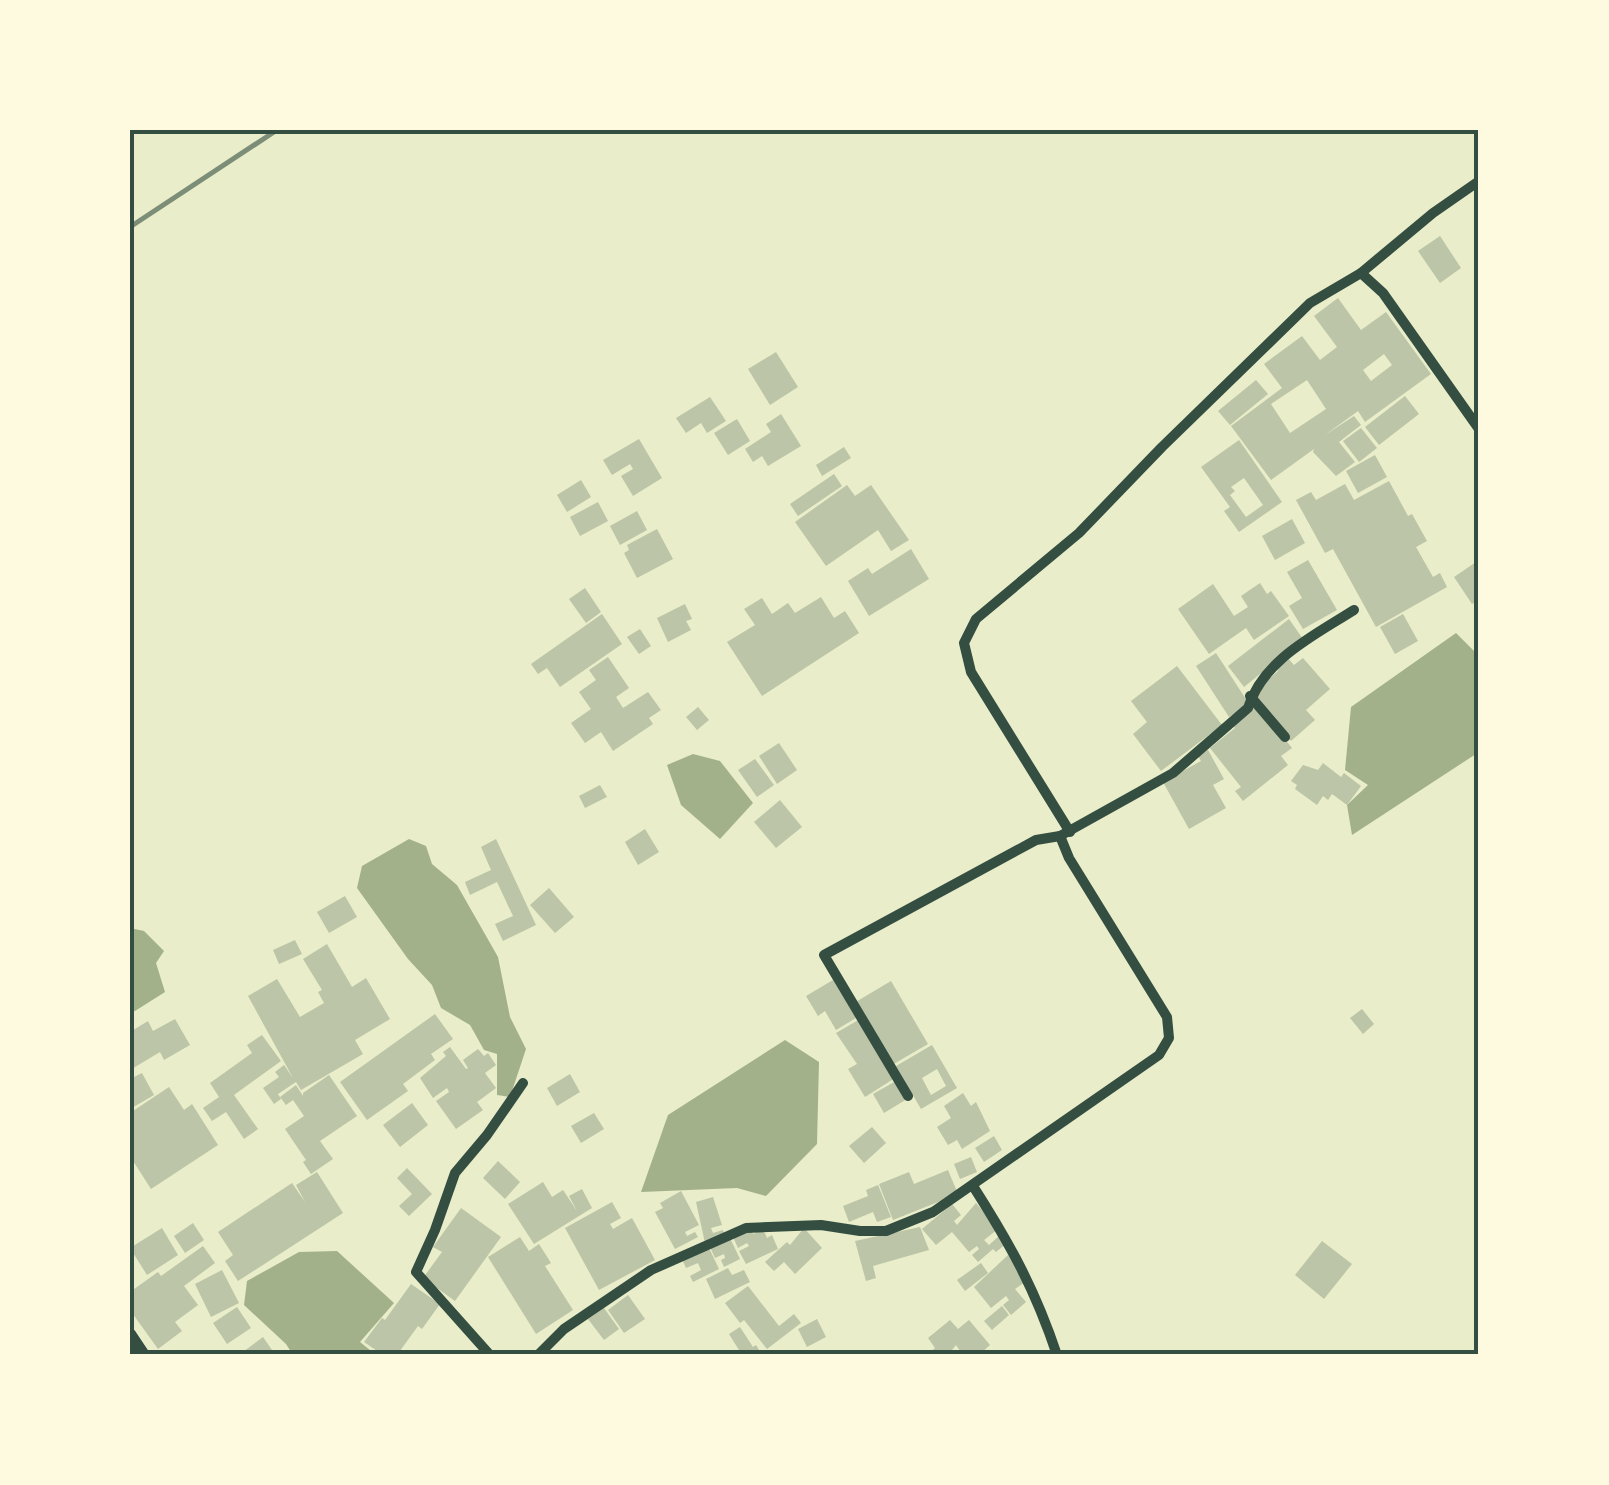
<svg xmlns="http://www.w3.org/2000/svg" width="1609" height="1485" font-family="'Sofia Sans Condensed',sans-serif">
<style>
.water{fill:#a3b18a}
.building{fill:#bcc5a7;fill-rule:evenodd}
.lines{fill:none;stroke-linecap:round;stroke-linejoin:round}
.minor{stroke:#344e41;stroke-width:10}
.tertiary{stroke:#344e41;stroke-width:12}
.rail{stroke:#7c8e77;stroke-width:5}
.neatline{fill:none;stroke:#344e41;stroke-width:4}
</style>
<rect width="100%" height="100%" fill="#e9edc9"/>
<g class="water">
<polygon points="1456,633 1479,656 1479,752 1352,835 1347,805 1368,785 1345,770 1351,707"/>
<polygon points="693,754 720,761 753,803 720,839 681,805 667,765"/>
<polygon points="409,839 426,846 432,864 457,885 498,957 510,1017 526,1049 510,1097 497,1095 497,1054 484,1050 470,1025 441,1008 432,985 408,959 357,888 362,866"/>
<polygon points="130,928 144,931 164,951 156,963 165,992 135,1011 130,1009"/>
<polygon points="785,1040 819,1062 817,1144 766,1196 737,1188 641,1192 668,1115"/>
<polygon points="337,1251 394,1303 360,1342 376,1355 293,1355 286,1344 244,1305 247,1281 299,1252"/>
</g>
<g class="building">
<polygon points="1440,236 1461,268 1440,283 1418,251"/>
<path d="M1338,298l23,32 25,-18 45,62 -66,48 -7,-11 -33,24 29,-19 7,9 -22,17 16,20 -19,14 -23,-24 1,-3 -43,31 -40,-54 51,-38 -18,-24 38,-28 18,24 17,-13 -23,-31zM1384,354l8,11 -21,16 -8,-11zM1307,380l19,29 -36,24 -19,-29z"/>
<polygon points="776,352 798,387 770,405 748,369"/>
<polygon points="1256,380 1268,394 1230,425 1218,411"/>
<polygon points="1405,396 1419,414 1379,445 1365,427"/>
<polygon points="710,397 726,421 707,433 701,423 686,433 676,418"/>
<polygon points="781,414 801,446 768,466 762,456 753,462 745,449 771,432 766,424"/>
<polygon points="737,419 750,441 728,455 714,433"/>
<polygon points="1361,428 1377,448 1359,462 1343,441"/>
<polygon points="639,439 662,478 633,496 621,476 633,469 630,464 612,475 603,460"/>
<path d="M1239,440l43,62 -43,30 -15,-21 6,-4 -29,-40zM1244,478l19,27 -17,12 -16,-22 5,-4 -4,-4z"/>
<polygon points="844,447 851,458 822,476 816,465"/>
<polygon points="1375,455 1387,477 1358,493 1346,471"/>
<polygon points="834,474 842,486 798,516 790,504"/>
<polygon points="581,480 591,497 567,512 557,495"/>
<polygon points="1389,481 1408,516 1412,514 1427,541 1416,547 1433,577 1440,573 1447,587 1376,627 1333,549 1325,553 1296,500 1311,492 1316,500 1345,484 1354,500"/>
<polygon points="847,485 855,496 871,485 909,540 891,551 878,530 826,566 795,522"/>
<polygon points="598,502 608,521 580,536 570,517"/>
<polygon points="637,511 647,530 620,545 610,526"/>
<polygon points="1292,519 1305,543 1275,560 1262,536"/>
<polygon points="657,529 673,559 637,578 624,553 629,550 627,545"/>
<polygon points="911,549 929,579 869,616 848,581 868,568 872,574"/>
<polygon points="1308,560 1337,610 1303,629 1289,606 1302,598 1287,572"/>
<polygon points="1479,560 1479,600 1472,604 1454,577"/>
<polygon points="1260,583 1267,594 1271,591 1289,616 1254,640 1246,628 1209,654 1178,609 1213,584 1234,616 1248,607 1241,596"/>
<polygon points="585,588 601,612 586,623 569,599"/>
<polygon points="821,597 834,618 845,611 859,633 762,696 727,642 755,625 744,609 762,598 772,614 788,603 795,613"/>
<polygon points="685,604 692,619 686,621 691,630 668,642 657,618"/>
<polygon points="602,614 622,644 560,687 547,668 538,674 531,664"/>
<polygon points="1403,614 1418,641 1395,654 1380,627"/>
<polygon points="1289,619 1303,639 1244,687 1228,666"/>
<polygon points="640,629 651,646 639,654 627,637"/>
<polygon points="1216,653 1249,704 1229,717 1196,666"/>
<polygon points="1286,656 1294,665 1303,658 1330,689 1306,710 1315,720 1291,741 1252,694 1278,671 1274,666"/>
<polygon points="608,657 629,688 616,697 623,708 648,692 661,710 649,718 653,724 613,751 601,732 585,743 571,723 591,709 579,692 596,680 589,670"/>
<polygon points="1177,666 1222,725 1161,771 1133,734 1147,722 1131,701"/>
<polygon points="1256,703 1292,748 1281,756 1288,765 1243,801 1235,791 1241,787 1210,748 1235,728 1231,723"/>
<polygon points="698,707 709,720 697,730 686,717"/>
<polygon points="779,743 797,770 777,784 759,756"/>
<polygon points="1208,750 1224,779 1213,785 1226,808 1189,829 1163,782 1201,761 1198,756"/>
<polygon points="755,759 774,785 757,797 738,770"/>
<polygon points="1323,763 1341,777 1344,773 1361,786 1347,805 1332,794 1328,800 1323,796 1317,805 1295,789 1297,785 1291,781 1303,765 1318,770"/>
<polygon points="600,785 607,797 585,808 579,796"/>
<polygon points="780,800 802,827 776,848 754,822"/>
<polygon points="645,829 659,852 638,865 625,842"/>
<polygon points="496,839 536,925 503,941 495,924 513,916 497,882 470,895 465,882 491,870 481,847"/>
<polygon points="549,888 574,917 555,933 530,905"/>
<polygon points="345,896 357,917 329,933 317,912"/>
<polygon points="295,940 302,954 279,964 273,950"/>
<polygon points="327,944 352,987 366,978 390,1019 355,1040 363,1054 301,1090 296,1082 278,1094 281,1099 274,1104 263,1088 279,1077 275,1072 284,1065 293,1078 248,996 277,979 300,1017 324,1003 318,992 322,990 303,959"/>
<polygon points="833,980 856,1018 836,1030 825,1011 818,1016 806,996"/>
<polygon points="891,981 928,1044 892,1065 854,1003"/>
<polygon points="1362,1009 1374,1024 1363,1034 1350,1018"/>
<polygon points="435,1014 453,1039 431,1054 435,1060 403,1084 408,1091 367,1120 340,1082"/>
<polygon points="175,1019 190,1045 164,1060 160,1052 130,1070 130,1032 148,1021 153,1031"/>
<polygon points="860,1019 895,1078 865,1097 848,1069 857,1064 836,1033"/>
<polygon points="262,1035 281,1061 234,1095 258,1129 244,1139 226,1112 212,1121 203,1108 219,1097 210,1083 252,1053 247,1045"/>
<path d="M932,1045l25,43 -36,21 -25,-43zM937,1069l9,17 -15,9 -9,-17z"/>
<polygon points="450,1047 466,1069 468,1068 463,1060 478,1049 484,1056 488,1053 496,1065 485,1073 496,1088 477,1102 483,1110 456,1129 436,1101 449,1092 447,1088 433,1098 420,1078 446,1056 443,1052"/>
<polygon points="130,1071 134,1077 142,1073 154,1095 130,1109"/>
<polygon points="570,1074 580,1092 557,1106 547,1088"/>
<polygon points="329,1075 357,1116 320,1141 333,1159 311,1174 303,1162 306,1160 285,1129 304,1116 293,1100 286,1105 280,1097 296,1085 303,1096 303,1093"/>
<polygon points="896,1081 907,1099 884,1113 873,1094"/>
<polygon points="169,1087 184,1110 192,1104 218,1145 151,1189 130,1156 130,1113"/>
<polygon points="963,1093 971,1106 976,1102 990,1131 962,1149 957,1140 948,1145 937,1127 951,1118 944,1106"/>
<polygon points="412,1103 428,1125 400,1147 383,1125"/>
<polygon points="594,1113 604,1129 581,1143 571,1126"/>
<polygon points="872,1127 886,1143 864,1163 849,1146"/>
<polygon points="994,1136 1002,1150 984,1162 975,1148"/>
<polygon points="971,1157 977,1172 960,1179 954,1164"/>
<polygon points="498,1161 520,1182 505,1199 483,1178"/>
<polygon points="407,1168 432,1194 409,1216 399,1206 412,1194 397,1178"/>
<polygon points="948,1170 958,1194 893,1220 879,1184 909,1172 914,1184"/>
<polygon points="317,1172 343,1213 238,1281 225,1261 233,1255 218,1232 292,1183 305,1202 296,1185"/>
<polygon points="543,1182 552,1197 563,1190 577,1211 569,1196 582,1189 592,1208 534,1244 508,1204"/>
<polygon points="878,1185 891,1217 877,1222 873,1212 849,1222 843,1206 868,1196 866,1190"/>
<polygon points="681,1191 699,1225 685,1232 687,1236 695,1232 698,1237 675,1249 655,1212 663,1208 660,1203"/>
<polygon points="713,1197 722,1225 711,1228 713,1233 723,1230 725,1237 705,1243 696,1202"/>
<polygon points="612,1202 621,1218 610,1224 613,1229 632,1218 655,1260 599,1290 565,1228"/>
<polygon points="976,1203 998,1229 984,1240 989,1245 1001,1234 1008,1242 996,1252 993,1249 978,1262 972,1255 979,1249 977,1246 969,1252 952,1232 936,1245 922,1229 952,1204 961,1215 954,1221 957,1225"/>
<polygon points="461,1208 501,1237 455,1301 423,1278 442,1252 433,1247"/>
<polygon points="193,1223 204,1240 185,1253 174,1236"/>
<polygon points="920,1227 929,1250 873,1266 876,1278 866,1281 855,1241"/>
<polygon points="162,1228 178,1255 147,1275 130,1248"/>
<polygon points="804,1228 822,1248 795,1274 784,1262 774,1271 765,1262 787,1242 790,1245"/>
<polygon points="751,1229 753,1234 763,1229 767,1238 772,1235 778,1249 746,1264 739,1251 749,1246 747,1243 738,1248 733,1237"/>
<polygon points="520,1237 529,1251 539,1244 551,1263 545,1266 573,1310 536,1334 488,1257"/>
<polygon points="730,1238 740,1259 724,1267 721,1260 725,1258 724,1254 715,1258 710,1247"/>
<polygon points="1322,1241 1352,1264 1324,1299 1295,1275"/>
<polygon points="203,1246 215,1263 184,1286 198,1305 175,1322 182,1331 158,1349 130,1310 130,1292 158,1272 161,1276"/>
<polygon points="708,1246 719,1269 693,1282 690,1276 701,1270 698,1263 686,1268 682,1259"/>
<polygon points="1008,1255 1028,1280 1015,1289 1026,1302 1011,1315 1003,1305 1009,1300 1006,1296 991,1308 974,1287"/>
<polygon points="981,1263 988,1273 965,1291 957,1280"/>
<polygon points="728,1268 732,1275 744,1270 750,1282 715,1299 706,1279"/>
<polygon points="222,1270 239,1303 211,1317 195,1284"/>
<polygon points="411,1284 440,1304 422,1329 418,1326 397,1355 383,1355 364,1342 382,1318 385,1320"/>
<polygon points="748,1286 779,1326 794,1314 801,1323 767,1349 744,1320 740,1323 725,1303"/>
<polygon points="628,1295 645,1319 624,1333 608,1310"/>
<polygon points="1002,1306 1009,1315 992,1330 984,1321"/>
<polygon points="237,1307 251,1328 227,1344 213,1323"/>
<polygon points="604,1308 619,1329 604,1340 588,1319"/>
<polygon points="817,1319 826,1337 807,1347 798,1329"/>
<polygon points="950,1320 958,1329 969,1320 990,1345 979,1355 955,1355 960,1351 956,1345 948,1355 927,1355 935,1348 928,1338"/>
<polygon points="740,1327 753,1347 756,1345 762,1355 742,1355 729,1334"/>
<polygon points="263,1337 272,1350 265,1355 239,1355"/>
</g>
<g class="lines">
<g class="minor">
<polyline points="1361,273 1433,213 1479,181"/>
<polyline points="1250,696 1285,737"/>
<polyline points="1070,832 971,672 964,643 976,619 1079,533 1162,447 1310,303 1361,273 1383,293 1479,429"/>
<polyline points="908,1096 824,955 1036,840 1060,836"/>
<path d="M973,1186c37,58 62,103 84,169"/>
<polyline points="490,1355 416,1272 435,1230 455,1173 487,1135 523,1083"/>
<path d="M538,1355l26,-26 87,-59 95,-42 75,-3 39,6h26l47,-19 226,-157 10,-17 -2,-21 -98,-159 -9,-22 113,-63 75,-65c15,-48 65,-72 106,-98"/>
</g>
<polyline class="tertiary" points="130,1334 144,1355"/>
<polyline class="rail" points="130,227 277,130"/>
</g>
<rect width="1609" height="1485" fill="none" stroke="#fefae0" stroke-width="265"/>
<rect x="132" y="132" width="1344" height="1220" class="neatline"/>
</svg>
